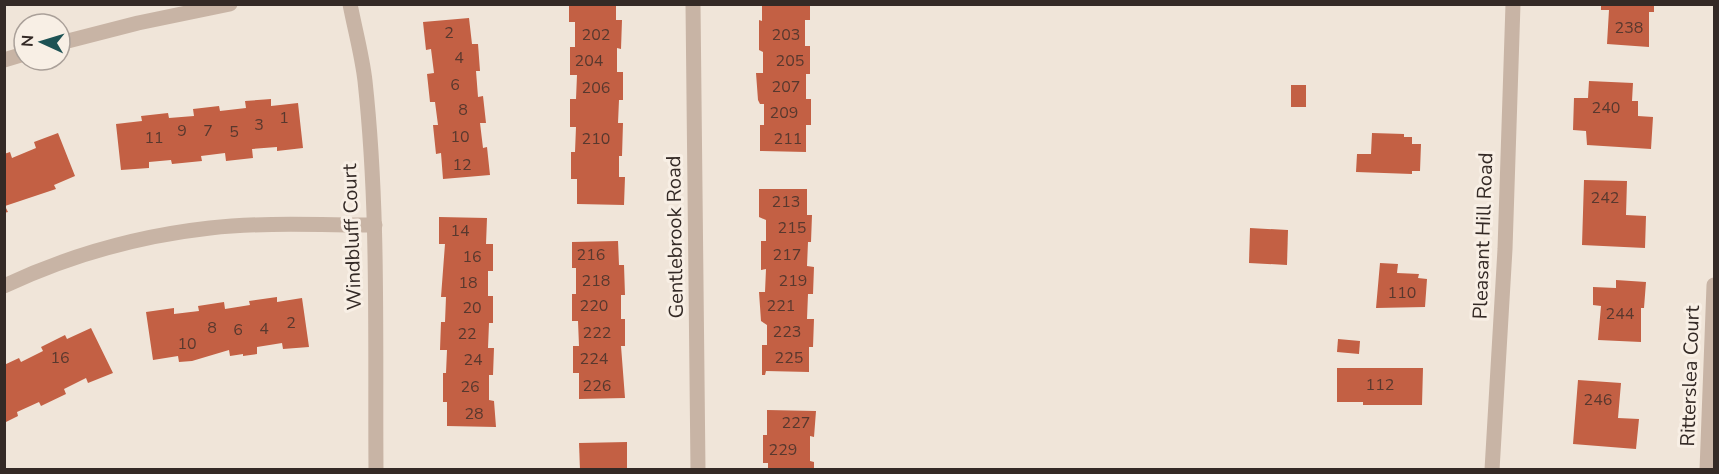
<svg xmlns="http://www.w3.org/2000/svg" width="1719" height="474" font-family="'Nunito Sans',sans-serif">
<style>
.building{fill:#c36044}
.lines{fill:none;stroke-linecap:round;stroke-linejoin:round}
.minor{stroke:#c8b4a5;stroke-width:15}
.labels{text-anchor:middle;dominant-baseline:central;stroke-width:6;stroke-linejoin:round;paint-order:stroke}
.number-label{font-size:16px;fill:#58382e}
.street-label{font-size:20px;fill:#342a26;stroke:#f8efe5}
</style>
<rect width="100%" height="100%" fill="#f0e5d9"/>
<g class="building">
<polygon points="569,4 616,4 616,20 622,20 621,49 617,48 617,72 623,72 623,100 619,100 618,123 623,123 622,156 619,156 619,177 625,177 624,205 577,204 577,179 571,179 571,152 575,152 576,127 570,127 570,99 576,99 577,75 570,75 570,47 575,47 575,22 569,22"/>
<polygon points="762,4 810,4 810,20 805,20 805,46 810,46 810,74 806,74 806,99 811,99 811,125 806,125 806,152 760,151 760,125 764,125 764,104 760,104 758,100 756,73 763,73 763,52 759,50 759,20 762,21"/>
<polygon points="1601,4 1654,4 1654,12 1649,12 1649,47 1607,44 1609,10 1601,10"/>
<polygon points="469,18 472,44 478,44 480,71 476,71 478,97 483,96 486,123 480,123 483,148 487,147 490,175 443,179 441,153 436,154 433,125 438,125 435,102 430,102 427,74 434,73 431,49 426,50 423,22"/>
<polygon points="1589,81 1633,83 1632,101 1638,101 1638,116 1653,117 1651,149 1587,145 1586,131 1573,130 1574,98 1588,98"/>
<rect x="1291" y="85" width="15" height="22"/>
<polygon points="271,99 271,106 298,103 303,148 277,151 277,147 252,149 253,158 226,161 225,153 201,156 202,161 172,164 171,160 149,162 149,168 121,170 116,124 142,121 141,116 168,113 169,118 194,116 193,109 219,106 220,111 246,108 245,101"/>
<polygon points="58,133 75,176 54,185 56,189 5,206 8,212 4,213 4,154 10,152 12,158 36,148 34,142"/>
<polygon points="1372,133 1404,134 1404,137 1412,137 1412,144 1421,144 1420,171 1412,171 1412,174 1356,172 1357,154 1371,154"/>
<polygon points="1584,180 1627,181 1626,215 1646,216 1645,248 1582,245"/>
<polygon points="759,189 807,189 807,215 812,215 811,242 808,242 807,266 814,267 813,294 808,294 807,319 814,319 813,347 809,347 809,372 766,371 765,375 762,375 762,345 767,345 767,325 761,321 759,292 765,292 766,269 761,270 761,241 766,241 766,220 759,217"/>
<polygon points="439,217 487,218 486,244 493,244 493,271 488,271 488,296 493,296 493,323 489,323 488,348 494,348 493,375 489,375 489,400 494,401 496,427 447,426 447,402 443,402 443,373 446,373 447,350 440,350 441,322 445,322 446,297 441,297 445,244 439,244"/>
<polygon points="1250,228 1288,230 1287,265 1249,263"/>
<polygon points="618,241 619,265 624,265 625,295 621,295 621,319 625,319 625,346 621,346 625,398 579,399 579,373 573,373 573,346 579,346 578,321 572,321 572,294 576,294 576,268 572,268 572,242"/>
<polygon points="1380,263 1398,264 1397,273 1419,274 1418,278 1427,279 1425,307 1376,308"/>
<polygon points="1616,280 1646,282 1644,308 1641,308 1641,342 1598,340 1601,306 1593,305 1593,287 1616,288"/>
<polygon points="277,297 277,302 302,298 309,347 283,349 282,343 257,347 257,354 243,356 243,354 230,356 229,350 192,361 179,362 178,356 153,360 146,312 174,308 174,314 199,311 198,306 224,302 225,309 250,305 249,301"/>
<polygon points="91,328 113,373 88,383 86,378 64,389 66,394 41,406 39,402 17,412 18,416 4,423 4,365 19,358 21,362 43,351 41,347 65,335 67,339"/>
<polygon points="1338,339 1360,341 1359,354 1337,352"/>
<polygon points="1337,368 1423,368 1422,405 1363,405 1363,402 1337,402"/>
<polygon points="1578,380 1621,383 1618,418 1639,419 1636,449 1573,444"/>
<polygon points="767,410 816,411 814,437 810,436 810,461 814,462 814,470 768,470 768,463 763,463 763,435 767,435"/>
<polygon points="627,442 627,470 580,470 579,443"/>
</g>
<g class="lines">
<g class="minor">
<path d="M350,4c5,26 12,51 15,77 14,129 10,259 11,389"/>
<polyline points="693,4 698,470"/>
<polyline points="60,43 138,23 230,4"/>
<polyline points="4,60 24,54"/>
<path d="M4,286c66,-31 134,-50 206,-58 54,-6 111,-3 165,-3"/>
<polyline points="1492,470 1505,249 1513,4"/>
<polyline points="1707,470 1714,285"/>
</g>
</g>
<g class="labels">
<g class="number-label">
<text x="1629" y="28">238</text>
<text x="449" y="33">2</text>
<text x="596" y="35">202</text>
<text x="786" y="35">203</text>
<text x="459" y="58">4</text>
<text x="589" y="61">204</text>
<text x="790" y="61">205</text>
<text x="455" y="85">6</text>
<text x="786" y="87">207</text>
<text x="596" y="88">206</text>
<text x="1606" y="108">240</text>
<text x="463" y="110">8</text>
<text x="784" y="113">209</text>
<text x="284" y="118">1</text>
<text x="259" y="125">3</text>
<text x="182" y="131">9</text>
<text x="208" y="131">7</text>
<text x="234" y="132">5</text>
<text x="460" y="137">10</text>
<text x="154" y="138">11</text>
<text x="596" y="139">210</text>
<text x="788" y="139">211</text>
<text x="462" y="165">12</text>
<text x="1605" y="198">242</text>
<text x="786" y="202">213</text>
<text x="792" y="228">215</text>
<text x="460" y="231">14</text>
<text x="591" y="255">216</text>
<text x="787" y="255">217</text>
<text x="472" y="257">16</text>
<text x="596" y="281">218</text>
<text x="793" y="281">219</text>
<text x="468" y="283">18</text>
<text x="1402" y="293">110</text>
<text x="594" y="306">220</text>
<text x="781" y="306">221</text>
<text x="472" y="308">20</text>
<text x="1620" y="314">244</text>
<text x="291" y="323">2</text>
<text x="212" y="328">8</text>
<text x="264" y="329">4</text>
<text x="238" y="330">6</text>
<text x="787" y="332">223</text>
<text x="597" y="333">222</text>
<text x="467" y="334">22</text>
<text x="187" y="344">10</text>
<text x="60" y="358">16</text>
<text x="789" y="358">225</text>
<text x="594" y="359">224</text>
<text x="473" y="360">24</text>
<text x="1380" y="385">112</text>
<text x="597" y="386">226</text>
<text x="470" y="387">26</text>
<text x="1598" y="400">246</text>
<text x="474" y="414">28</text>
<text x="796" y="423">227</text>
<text x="783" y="450">229</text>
</g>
<g class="street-label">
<text transform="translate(1483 236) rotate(-88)">Pleasant Hill Road</text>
<text transform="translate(352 237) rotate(-92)">Windbluff Court</text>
<text transform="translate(675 237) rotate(-91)">Gentlebrook Road</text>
<text transform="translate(1690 376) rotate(-88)">Ritterslea Court</text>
</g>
</g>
<rect width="1719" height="474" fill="none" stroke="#342a26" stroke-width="12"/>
<g transform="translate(42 42) rotate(274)"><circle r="28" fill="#f8efe5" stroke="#aaa099" stroke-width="1.5"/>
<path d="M0-4.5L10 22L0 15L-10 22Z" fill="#1d5254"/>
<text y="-9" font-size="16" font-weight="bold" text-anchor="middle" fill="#342a26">N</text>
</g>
</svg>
